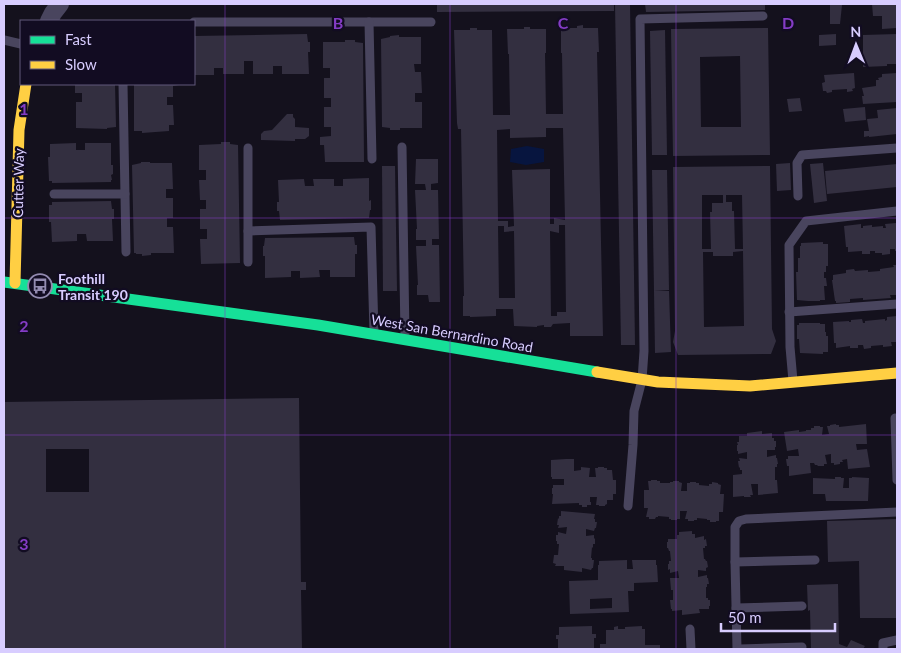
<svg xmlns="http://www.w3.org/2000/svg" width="901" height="653" font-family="Lato,sans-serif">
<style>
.water{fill:#07153f}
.building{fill:#332f40;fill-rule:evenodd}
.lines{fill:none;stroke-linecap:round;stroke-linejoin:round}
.lane{stroke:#49455e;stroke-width:9}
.street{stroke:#49455e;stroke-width:18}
.fast{stroke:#16e098;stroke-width:11}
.slow{stroke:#ffcf43;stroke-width:11}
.grid{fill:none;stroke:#843cc5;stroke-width:1;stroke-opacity:0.55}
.labels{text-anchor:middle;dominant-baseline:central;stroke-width:4.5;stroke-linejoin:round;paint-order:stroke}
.street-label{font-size:14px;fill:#d8cdff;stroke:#120c22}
.poi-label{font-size:14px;font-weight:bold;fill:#d8cdff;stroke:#120c22;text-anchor:start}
.grid-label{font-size:16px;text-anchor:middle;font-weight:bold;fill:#843cc5;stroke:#120c22;stroke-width:4.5;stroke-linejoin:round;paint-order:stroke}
</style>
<rect width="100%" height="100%" fill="#14111d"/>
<polygon class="water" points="527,146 544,149 544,162 526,165 510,162 511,149"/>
<g class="building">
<polygon points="437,4 614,4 614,11 437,12"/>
<polygon points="615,4 630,4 635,345 621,345"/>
<polygon points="645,4 765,4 765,10 646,12"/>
<polygon points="872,4 897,4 897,28 882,29 882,16 873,16"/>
<polygon points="830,5 842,5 840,24 830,24"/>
<path d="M583,25v3h15l1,24h-2l6,284h-33v-13l-17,1 -2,3h-7v-2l-7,1v1l-23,-1 -1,-17h-17v7l-26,1v-1h-7v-20h1l-3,-167h-3l-1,-6 -3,-93h16v-2h7v2h15l1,85h17l-1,-61h-1l-1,-25h17v-2h6v2h16v24h-1l1,61h17l-1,-61h-1v-25h16v-2zM546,128h17l2,92 -11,-2v6h-4v-55l-38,1 2,56 -6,1v-6h-10l-1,-91 13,-1v9l36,-1zM559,225h6l1,87h-9v4h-6l-1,-85 9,2zM498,226h6v6l10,-1 1,67h-16z"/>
<path d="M768,28l2,127 -97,1 -2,-127zM740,56l1,71h-40l-1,-70z"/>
<polygon points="665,30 667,155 652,155 650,31"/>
<polygon points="307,34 308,42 310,42 310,52 308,52 309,74 282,74 282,66 273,66 273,74 253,74 253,61 244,61 244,74 223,74 223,68 214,68 214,75 194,75 194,36"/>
<polygon points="836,34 836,45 819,46 819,35"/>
<polygon points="897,34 897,64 887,64 887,66 863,67 863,35"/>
<polygon points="399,35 399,37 421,37 421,64 414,64 415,72 421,72 422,93 415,93 415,102 422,102 422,128 400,128 400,130 390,130 390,128 382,127 381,39 390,37 390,36"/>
<polygon points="345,40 355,40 355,42 363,43 364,162 325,162 324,145 320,145 320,137 331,136 331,127 324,127 324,107 331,107 331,98 324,98 324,78 330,78 330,68 323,68 323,42 345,42"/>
<polygon points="854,73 855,88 852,89 853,91 847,92 847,89 832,90 832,92 827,93 826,91 823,91 822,83 825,82 824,75"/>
<polygon points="897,73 897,102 863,104 862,96 864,96 862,88 876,86 876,80 879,80 878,78 882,77 882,74"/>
<polygon points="75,84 115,84 116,127 107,128 107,129 76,128 76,102 82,102 82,93 75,93"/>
<polygon points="134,84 179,84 179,85 173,86 173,97 167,97 167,105 173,105 174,125 169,125 169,131 142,133 142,131 134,131"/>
<polygon points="800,98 802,111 789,112 787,99"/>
<polygon points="865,107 866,120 845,122 843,109"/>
<polygon points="897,108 897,134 869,137 869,136 864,137 864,131 869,131 867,119 878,118 877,110"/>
<polygon points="287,114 293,114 293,117 295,119 295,127 309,128 309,136 305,139 295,139 295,141 261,140 261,134 264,131 272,130"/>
<polygon points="221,142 230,142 230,144 238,145 240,263 201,264 200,239 207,239 207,229 200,229 200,209 206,209 206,200 200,200 199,180 206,180 206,170 199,170 199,145 221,144"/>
<polygon points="76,143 76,150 85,150 85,143 111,143 111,165 113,165 113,174 111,175 112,180 111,180 111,182 52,183 52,181 49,181 48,157 50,157 50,144"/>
<polygon points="416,159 438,159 438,183 431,184 431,190 438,190 439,239 432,239 432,245 439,245 440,302 429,302 428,295 417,295 417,285 418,285 416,246 426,246 426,240 416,240 416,229 417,229 415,190 426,190 425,184 415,184"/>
<polygon points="141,162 150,162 150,163 172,163 173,189 166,189 166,198 173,198 173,218 167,218 167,227 173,227 174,253 151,253 151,255 142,256 142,254 136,254 136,253 134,253 132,165 141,163"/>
<polygon points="790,163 791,190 777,191 776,164"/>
<polygon points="823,163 827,201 814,203 810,164"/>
<polygon points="897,164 897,187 827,194 825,171"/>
<polygon points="382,166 395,166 397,291 383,291"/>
<path d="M770,166l2,163 4,12 -5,13 -93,1 -5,-13 2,-11 -2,-164zM702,195h21v8h-11v9h-2l1,37h-9zM726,195h16l1,54h-8l-1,-38h-2v-9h-6zM743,251l1,75 -40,1 -1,-75h10v4h20v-4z"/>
<polygon points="652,170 667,170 669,290 654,291"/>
<polygon points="369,178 369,201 371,200 371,210 370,210 369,218 280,220 279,211 277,211 277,202 279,202 278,180 304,179 305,186 314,186 313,179 334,179 334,186 343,186 343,179"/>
<polygon points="111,201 112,209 114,209 114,219 112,219 113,241 87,241 86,234 77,234 77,241 52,242 51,222 49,222 49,205 52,205 52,202"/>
<polygon points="896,223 897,251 895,251 895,249 890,249 890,254 882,255 882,253 875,253 875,251 870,251 870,254 862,254 862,251 848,252 848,247 846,247 844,226 861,224 861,228 863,228 863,226 872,225 872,227 883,226 883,228 886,228 885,224"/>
<polygon points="354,237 355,245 357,245 357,254 355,254 355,277 330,277 330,270 319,270 320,277 300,278 300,271 291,271 291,277 265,278 265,256 263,256 263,246 264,246 265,238"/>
<polygon points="823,242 823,244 828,244 828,266 826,266 826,272 824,272 824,278 826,278 827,286 824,286 825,300 820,300 820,301 808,301 797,300 796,272 798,272 798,258 800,258 800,246 801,246 801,243"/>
<polygon points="893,265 897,265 897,295 890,295 891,298 863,300 863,298 850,299 850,302 836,303 836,301 835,301 832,280 833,280 833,275 846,273 846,270 854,269 855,271 868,270 868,272 880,271 880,269 894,267"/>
<polygon points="654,291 669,291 671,352 655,353"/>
<polygon points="897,316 897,342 891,342 892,346 883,347 883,345 871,346 871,348 864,349 863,345 858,345 858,348 850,348 850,346 836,348 836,343 834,343 833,322 849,321 849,322 851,322 851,320 862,319 863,323 865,323 865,321 885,319 885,321 887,320 887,317"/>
<polygon points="799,323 820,323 820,324 825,324 825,332 826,332 826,336 828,336 828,352 823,352 823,354 800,353 799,339 797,339 797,325 799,325"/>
<path d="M299,398l2,184h5v8h-5l1,59h-298v-247zM46,449h43v43h-43z"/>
<polygon points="836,424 836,425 839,425 839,427 866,424 867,444 856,444 857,450 867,449 870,467 848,469 847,459 842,460 843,462 840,462 840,464 834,465 834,463 831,463 831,454 825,455 827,464 824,464 824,466 818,466 817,465 815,465 814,463 810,463 811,473 789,476 789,466 787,466 786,459 788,459 788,456 799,456 798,449 787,451 784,432 799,430 799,432 806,431 806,430 811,430 811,428 814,428 814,426 820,426 820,427 823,427 822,435 829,434 827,426 830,426 830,425"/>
<polygon points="762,431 762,434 772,433 772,438 774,438 774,441 776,441 776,447 775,447 775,450 767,450 767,457 776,455 776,458 777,458 778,464 777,464 777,467 775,467 775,480 777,480 778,493 758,495 758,484 751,484 753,495 750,495 751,497 744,497 744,496 733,497 733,475 742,474 742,470 740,470 740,467 739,468 738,461 740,461 739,458 747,459 747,452 738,454 738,451 737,451 737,445 738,445 737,442 739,442 739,436 747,436 747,433"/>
<polygon points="566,459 574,459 574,471 581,470 581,467 590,468 589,477 596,477 595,468 598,468 598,467 604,467 604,468 607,468 607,470 612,470 613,480 616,480 616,494 613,494 613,500 607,500 607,504 605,505 605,506 599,506 599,505 596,505 597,497 590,497 590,502 591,502 591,505 587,505 587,507 582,507 582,505 579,505 579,503 552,504 553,494 552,494 552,488 553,488 553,485 564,485 564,479 552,479 552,477 551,477 551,460"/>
<polygon points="835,477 841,477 841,478 844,478 843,488 849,488 849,478 852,478 852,477 869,478 868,501 826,501 825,494 813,494 813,478 835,479"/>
<polygon points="651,480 657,480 657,481 660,481 660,483 670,483 670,482 673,482 673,481 679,481 679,482 682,483 681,491 687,491 687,483 690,483 690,482 696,482 696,483 699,483 699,485 709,486 709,484 712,484 712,482 718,483 718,484 721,485 720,494 724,494 723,512 719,512 719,521 716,521 716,522 710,522 710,520 707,520 707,519 697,518 697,520 694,520 694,521 688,521 688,519 685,519 687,511 680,511 680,519 677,519 677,520 671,520 671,519 669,519 669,517 658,516 658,517 656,517 655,519 649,519 649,517 646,517 648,508 644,508 644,490 649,490 648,481 651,481"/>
<polygon points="561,511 595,514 594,519 595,519 595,522 597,522 596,528 595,528 594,531 586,529 586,536 594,535 594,538 595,539 595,544 593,544 593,548 592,547 591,558 592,558 592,560 594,560 593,568 592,568 591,570 582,568 582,572 564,570 564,566 555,566 556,564 553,563 554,555 558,555 559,544 557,544 557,541 556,541 556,535 558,535 558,532 566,534 567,527 558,528 559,525 557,525 558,518 559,519 559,516 561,516"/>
<polygon points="897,519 897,618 860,618 859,561 828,562 827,521"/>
<polygon points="692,531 692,534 695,534 695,538 704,536 704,540 706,539 707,546 705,546 705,548 703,548 704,559 705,559 706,561 707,561 708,567 706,568 706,571 698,570 698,577 707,575 707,578 708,578 709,584 707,584 707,587 706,587 706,598 708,598 708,600 710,600 710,606 709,606 709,609 699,609 700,613 682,615 682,610 672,611 672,609 671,609 670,600 673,600 673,590 671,590 670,578 679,578 678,571 670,573 670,569 668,570 668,564 669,564 669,561 671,561 670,551 669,551 668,548 667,548 667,542 668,542 668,539 677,539 677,535 679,535 679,532"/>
<path d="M627,560v9h6l-1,-9h24v5h1l1,17 -24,1v8h-6l1,21 -59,2 -1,-33 29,-1v-15h1v-4zM612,598v10l-22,1v-10z"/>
<polygon points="838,584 839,644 847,647 851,640 865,646 863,649 811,649 810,610 808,611 807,585"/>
<polygon points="592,626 592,634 596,634 596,638 594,638 594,649 558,649 558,639 556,639 556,635 559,635 559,627"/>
<polygon points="618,626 618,629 625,629 625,627 642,626 642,629 645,629 645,645 660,645 660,649 600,649 600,644 606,644 606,630 614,630 614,627"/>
</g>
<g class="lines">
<g class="lane">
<polyline points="194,22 431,22"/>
<polyline points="369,22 372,159"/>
<polyline points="4,40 21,44"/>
<polyline points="123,84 126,252"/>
<polyline points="402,147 405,337"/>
<polyline points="54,194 125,194"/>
<polyline points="798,196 797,163 802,155 897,148"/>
<polyline points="248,231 371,227 374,332"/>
<polyline points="248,262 248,148"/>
<polyline points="789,312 897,304"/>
<polyline points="793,381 790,347 789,245 806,221 897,211"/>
<polyline points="895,418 897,480"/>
<polyline points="628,506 633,445 634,411 642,380 644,351 640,19 763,16"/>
<polyline points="735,562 815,560"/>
<polyline points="736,608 802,606"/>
<polyline points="690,629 691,649"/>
<polyline points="737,649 735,562 735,527 739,521 746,519 897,512"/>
<polyline points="740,649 802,647"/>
<polyline points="883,649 883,643 897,640"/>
</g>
<polyline class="street" points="49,21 53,13 60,4"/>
<polyline class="fast" points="4,282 318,325 597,372"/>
<g class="slow">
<polyline points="15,283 19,130 26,84"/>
<polyline points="597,372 658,382 750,386 897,373"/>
</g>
</g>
<path class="grid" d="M225,4v645M450,4v645M676,4v645M4,218h893M4,435h893"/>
<defs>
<g id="bus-ring" transform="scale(1.25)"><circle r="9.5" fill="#120c22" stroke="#938bb0" stroke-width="1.5"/><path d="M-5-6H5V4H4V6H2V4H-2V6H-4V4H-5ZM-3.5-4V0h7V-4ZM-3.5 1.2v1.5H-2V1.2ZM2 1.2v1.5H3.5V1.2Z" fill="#938bb0"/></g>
</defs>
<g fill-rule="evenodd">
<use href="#bus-ring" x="40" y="286"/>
</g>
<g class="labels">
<g class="street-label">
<text transform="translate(18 183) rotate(-89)">Cutter Way</text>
<text transform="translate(452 333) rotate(10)">West San Bernardino Road</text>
</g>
<g class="poi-label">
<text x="58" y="278">Foothill<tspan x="58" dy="16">Transit 190</tspan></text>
</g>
</g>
<g class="grid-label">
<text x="338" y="29">B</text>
<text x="563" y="29">C</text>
<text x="788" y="29">D</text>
<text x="24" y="115">1</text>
<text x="24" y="332">2</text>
<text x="24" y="550">3</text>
</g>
<rect width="901" height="653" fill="none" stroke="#d8cdff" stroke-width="10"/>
<rect x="20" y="20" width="175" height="65" fill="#120c22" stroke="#61597a"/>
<rect x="30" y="36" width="25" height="8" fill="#16e098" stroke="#61597a"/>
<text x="65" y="45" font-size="15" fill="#d8cdff">Fast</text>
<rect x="30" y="61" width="25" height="8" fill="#ffcf43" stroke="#61597a"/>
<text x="65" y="70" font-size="15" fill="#d8cdff">Slow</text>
<g transform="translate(856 45) rotate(359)" stroke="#120c22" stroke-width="4" paint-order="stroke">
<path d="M0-4L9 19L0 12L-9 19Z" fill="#d8cdff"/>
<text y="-8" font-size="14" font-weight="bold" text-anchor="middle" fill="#d8cdff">N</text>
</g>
<path d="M721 623v8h114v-8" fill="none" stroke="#d8cdff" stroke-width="2.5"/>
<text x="728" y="623" font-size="15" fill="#d8cdff" stroke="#120c22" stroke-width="4" paint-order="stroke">50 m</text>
</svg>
